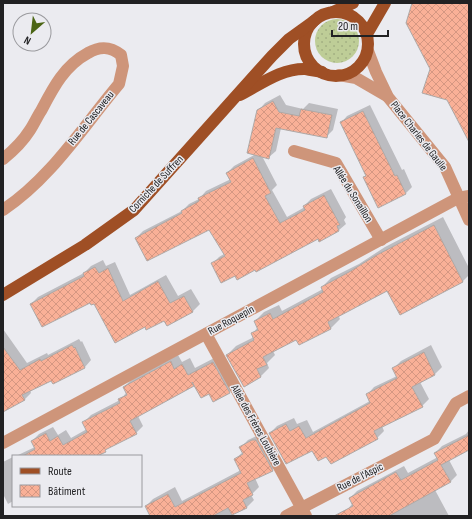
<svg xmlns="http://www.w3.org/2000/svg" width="472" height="519" font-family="'Sofia Sans Condensed',sans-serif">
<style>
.grass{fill:url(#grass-dots)}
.shadow{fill:#0003}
.building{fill:url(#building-cross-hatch);stroke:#aea9a7}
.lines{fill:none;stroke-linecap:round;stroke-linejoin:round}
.minor{stroke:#ce957a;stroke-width:12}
.major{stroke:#9f4f25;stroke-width:12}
.labels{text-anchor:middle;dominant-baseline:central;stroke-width:3;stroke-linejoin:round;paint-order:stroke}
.street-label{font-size:11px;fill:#212123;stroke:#ebebf0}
</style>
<defs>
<pattern id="grass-dots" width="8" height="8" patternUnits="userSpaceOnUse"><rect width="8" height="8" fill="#becd97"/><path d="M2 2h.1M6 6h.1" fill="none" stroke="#a3b082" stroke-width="1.8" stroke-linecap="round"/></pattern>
<pattern id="building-cross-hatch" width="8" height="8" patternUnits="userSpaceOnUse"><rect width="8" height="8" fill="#f9b097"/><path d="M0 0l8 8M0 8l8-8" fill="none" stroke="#d59782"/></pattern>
</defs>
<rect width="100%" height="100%" fill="#ebebf0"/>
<circle class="grass" cx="337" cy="41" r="22"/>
<g class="shadow">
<polygon points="280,95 286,105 303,109 309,103 338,109 333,130 326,137 281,128 276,151 269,157 262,156 277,185 272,190 287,217 305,207 304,206 311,199 331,189 346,217 344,220 346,224 339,230 320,240 319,238 255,269 236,275 212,264 219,257 224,254 209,228 136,238 143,231 182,211 189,204 199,199 206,191 231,179 227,173 234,166 256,154 258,111 265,103"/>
<polygon points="370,105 402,170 404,169 412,187 406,193 341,123 347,116"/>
<polygon points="443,217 469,268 469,275 463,281 400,314 387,289 338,315 340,319 331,328 300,344 296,339 273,351 275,355 267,363 269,368 260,377 227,355 236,346 254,337 252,334 258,327 255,321 264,312 279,305 282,311 323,289 322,287 331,278 359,264 385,247"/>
<polygon points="103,260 106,266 115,262 130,295 166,275 178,296 191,289 200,304 193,311 167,325 164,319 145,326 90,301 31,304 38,297 84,273 91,266"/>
<polygon points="3,329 27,363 47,353 48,355 79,339 81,342 82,341 91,360 85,367 54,383 51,379 30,390 31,393 25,399 3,411"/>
<polygon points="431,345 442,367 435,374 420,382 429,399 422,406 382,426 384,431 377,438 327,455 270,433 277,426 294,418 297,424 307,420 313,432 370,401 367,395 374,387 397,376 394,368 401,361"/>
<polygon points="178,355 182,362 190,358 195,368 220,355 237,385 229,393 209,393 194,385 138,416 143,426 136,433 94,456 16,456 35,447 32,441 39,434 53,427 58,435 66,430 71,438 87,429 84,422 91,415 120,400 127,392 124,387 131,380"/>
<polygon points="469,430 469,449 449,460 457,475 450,482 435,490 449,516 336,516 346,511 353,503 350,498 357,491 404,466 408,473 438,457 435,453 442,446 466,434"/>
<polygon points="263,433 279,463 272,470 255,478 259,487 251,495 254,500 247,507 229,516 151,516 146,506 153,499 175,487 182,501 241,470 235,459 243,452 241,447 248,440"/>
<polygon points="13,457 13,501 8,504 3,494 3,462"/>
</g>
<g class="building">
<polygon points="412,3 469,3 469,142 447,100 422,93 430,69 406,23"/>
<polygon points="273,101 279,112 299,116 301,109 332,115 327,138 276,128 269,159 247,153 257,110"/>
<polygon points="363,111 395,176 397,175 406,194 378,208 363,177 366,176 340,122"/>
<polygon points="253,158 271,193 265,196 280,223 305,210 303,206 324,195 340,225 337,226 339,231 319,242 318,239 256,272 255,270 237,280 235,276 221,283 211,263 225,256 209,230 147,261 135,238 182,213 181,211 199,201 198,198 231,182 226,173"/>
<polygon points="434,225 463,282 400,315 387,291 328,322 331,329 299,345 296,340 263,357 267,365 257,369 261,377 244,387 226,355 254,340 251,333 258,330 254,321 270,313 273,319 323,292 321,287 349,272 375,256"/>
<polygon points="95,267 99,273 108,268 123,301 158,281 170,303 184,296 193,312 167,326 164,321 146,330 145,327 115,343 94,304 91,305 90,303 42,327 30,304 84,276 83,273"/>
<polygon points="72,345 74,348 75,347 85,368 53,384 51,381 22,395 25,400 3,412 3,347 20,370 40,359 41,361"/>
<polygon points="424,352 435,375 412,387 423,407 374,431 378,439 331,464 326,457 318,461 312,451 286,464 269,433 286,424 290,431 299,426 306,438 370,403 366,394 397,378 392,368"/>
<polygon points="171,361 174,369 182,364 188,375 213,362 230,393 213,402 209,394 201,398 192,382 194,386 130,421 137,434 105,450 106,452 97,456 23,456 35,449 31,441 46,433 50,441 58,436 63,445 87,432 82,422 120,403 118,399 127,395 123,387"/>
<polygon points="469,435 469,450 441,465 451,482 389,516 334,516 353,506 349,498 396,472 401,480 438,460 434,453"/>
<polygon points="252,440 256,440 273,471 247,483 253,495 243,500 247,508 232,515 228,508 213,516 150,516 145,506 168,494 175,507 241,473 234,459 243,454 239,447"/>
</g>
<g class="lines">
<g class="minor">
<polyline points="368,51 376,72 388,97 445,167 469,220"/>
<polyline points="339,75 356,78 387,96"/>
<polyline points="294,151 336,163 381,240"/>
<path d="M3,159c10,-8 20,-18 27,-29 4,-6 7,-13 11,-19 12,-23 23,-45 47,-58 12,-7 22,-7 33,2l2,11 -4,18c-37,44 -68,94 -116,126"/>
<polyline points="206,334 306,516"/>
<polyline points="3,443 458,198 469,196"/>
<polyline points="286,516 434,439 456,403 469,396"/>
</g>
<g class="major">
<polyline points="333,12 353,3"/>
<circle cx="336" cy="44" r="32"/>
<polyline points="367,34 385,3"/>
<path d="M240,95c21,-11 42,-27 66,-26 5,1 11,2 16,3"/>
<polyline points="3,295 85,245 134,210 272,56 289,39 314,21"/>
</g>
</g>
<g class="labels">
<g class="street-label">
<text transform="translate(91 118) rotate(-51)">Rue de Cascaveau</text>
<text transform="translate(419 136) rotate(52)">Place Charles de Gaulle</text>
<text transform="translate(156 184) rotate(-47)">Corniche de Suffren</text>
<text transform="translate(353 194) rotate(58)">Allée du Sonaillon</text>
<text transform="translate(231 320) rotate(-28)">Rue Roquepin</text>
<text transform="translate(256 425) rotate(61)">Allée des Frères Loubière</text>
<text transform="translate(360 477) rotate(-27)">Rue de l'Aspic</text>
</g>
</g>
<rect width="472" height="519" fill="none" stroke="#212123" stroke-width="8"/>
<rect x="12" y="455" width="130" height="52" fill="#ebebf0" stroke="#9a9a9e"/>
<rect x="20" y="468" width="20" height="6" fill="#9f4f25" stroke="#9a9a9e"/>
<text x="48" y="475" font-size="12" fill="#212123">Route</text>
<rect x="20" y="485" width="20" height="12" fill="url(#building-cross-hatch)" stroke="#9a9a9e"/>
<text x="48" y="495" font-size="12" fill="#212123">Bâtiment</text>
<g transform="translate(32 32) rotate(208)"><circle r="19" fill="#ebebf0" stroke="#9a9a9e"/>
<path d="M0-3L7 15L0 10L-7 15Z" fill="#4b6515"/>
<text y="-6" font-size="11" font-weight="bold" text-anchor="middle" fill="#212123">N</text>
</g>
<path d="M332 30v6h56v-6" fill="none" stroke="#212123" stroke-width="2"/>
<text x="338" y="30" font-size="12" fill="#212123" stroke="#ebebf0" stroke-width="3" paint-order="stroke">20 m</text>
</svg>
